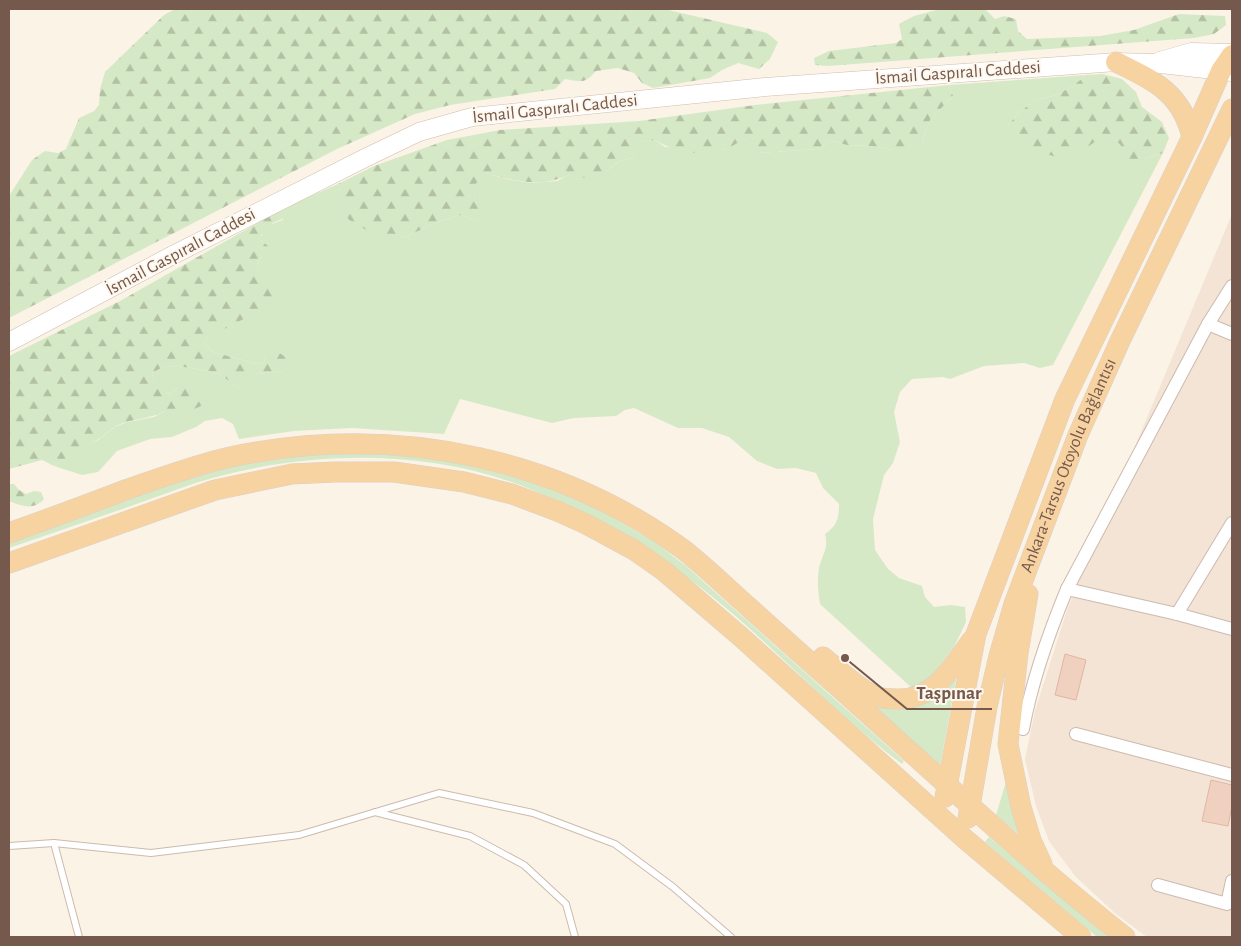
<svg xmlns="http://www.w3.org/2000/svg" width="1241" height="946" font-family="'Alegreya Sans',sans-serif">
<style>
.residential{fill:#f3e4d6}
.grass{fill:#d6e9c6}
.forest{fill:url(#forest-firs)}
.building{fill:#f0d1c0;stroke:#e2b6a1}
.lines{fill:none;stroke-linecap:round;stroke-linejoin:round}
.service-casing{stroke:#cdbaae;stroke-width:8}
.minor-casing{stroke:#cdbaae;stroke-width:14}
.secondary-casing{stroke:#d2bcae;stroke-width:19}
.primary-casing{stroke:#d8d1cd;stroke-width:21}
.service{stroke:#fff;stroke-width:6}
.minor{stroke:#fff;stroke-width:12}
.secondary{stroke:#fff;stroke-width:18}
.primary{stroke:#f8d3a2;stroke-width:20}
.labels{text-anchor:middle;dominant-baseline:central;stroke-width:4;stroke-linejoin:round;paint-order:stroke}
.street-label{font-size:18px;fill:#75594c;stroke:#fef7ee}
.leader{fill:none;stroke:#75594c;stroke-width:2}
.callout-dot{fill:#75594c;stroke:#fef7ee;stroke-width:2}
.callout-label{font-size:19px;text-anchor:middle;font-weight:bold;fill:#75594c;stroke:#fef7ee;stroke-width:4;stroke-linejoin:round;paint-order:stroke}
</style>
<defs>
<pattern id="forest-firs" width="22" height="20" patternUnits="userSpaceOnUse" patternTransform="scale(1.25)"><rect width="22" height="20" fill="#d6e9c6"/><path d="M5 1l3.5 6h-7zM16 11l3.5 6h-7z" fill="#b2c0a3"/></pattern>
</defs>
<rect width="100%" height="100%" fill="#fcf3e7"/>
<polygon class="residential" points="1232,214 1232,937 1147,937 1116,914 1075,876 1049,841 1036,806 1025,759 1035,711 1068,607"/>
<g class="grass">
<path d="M1086,75l-13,11 -17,9 -22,6 -17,13 -10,13 82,19 16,-12 39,25 19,-6 -110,212 -13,3 -16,-5 -40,3 -34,13 -7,-2 -31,2 -12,13 -6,20 6,30 -7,21 -9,12 -11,44 2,31 13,19 11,9 23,8 3,11 9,10 17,-2 14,2 1,15 -12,25 -28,37 -12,6 -94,-86c-2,-12 -3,-24 -1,-36 3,-14 10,-19 6,-34 12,-8 14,-16 14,-30l-16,-16 -7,-15 -20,-5 -19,1 -20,-8 -28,-24 -27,-9h-24l-44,-20 -9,2 -9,6 -42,2 -22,5 -92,-24 -16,35 -92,-6 -58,3 -55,8 -6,-15 -11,-6 -17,3 -9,6 -24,10 -22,2 -33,12 -19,21 -16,3 -28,-9 31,-20 13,-6 17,-13 12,-5 27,-5 11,-6 13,-24 -6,6 -6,1 -2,-4 -10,-9 -2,-8 11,-6 14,-1 20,3 21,4 21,15 5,-9 14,-5 25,-3 -17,-16 -2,7 -7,2 -44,-12 -9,-8 3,-6 63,-50 -7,-5 -6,-19 11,-18 -7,-6c0,-12 12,-17 22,-20l1,-12 54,-24 11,35 54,19 37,-17 21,-6 14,6 9,-6 -9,-14 -2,-15 12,-13 22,6 24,4 26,-2 14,-7 36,-3 12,-10 13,-3 10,-16 13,-2 10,7 58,3 21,-11 12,6 4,8 57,-4 15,-8 15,4 25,1 20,4 30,-9 8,-21 23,-24 -4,-11z"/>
<path d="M349,449l133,16 76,26 39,17 59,35 30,23 218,195 -2,3c-77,-57 -140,-133 -217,-188 -21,-15 -44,-26 -66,-38 -20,-12 -40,-25 -61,-36 -100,-52 -227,-54 -334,-27 -33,8 -64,21 -96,32 -39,14 -79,27 -119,41v-8l219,-75z"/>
<polygon points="957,675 940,766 859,693 882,706"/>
<polygon points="1008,775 1026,840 996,815"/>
<polygon points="989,837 1108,937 1097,937 985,842"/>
</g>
<g class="forest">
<path d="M175,9h489l103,24 11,9 -8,17 -11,10 -21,-6 -16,7 -12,8 -57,10 -11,-5 -8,-10 -16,-5 -22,3c-11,13 -15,11 -31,8l-10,10 -105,16 -35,9 -78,35 -328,169v-122l23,-36 13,-9 13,2 8,-4 13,-31 15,-7 5,-6 1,-16 5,-17 59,-57z"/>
<polygon points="940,9 985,9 995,19 1004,16 1016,19 1018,31 1027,39 1100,36 1134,30 1179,14 1225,16 1226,25 1214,34 1194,38 828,66 815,65 814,58 829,51 896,43 902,39 899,24 914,16"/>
<polygon points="1103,74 1122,79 1136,92 1142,107 1162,122 1169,138 1163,153 1144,159 1127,159 1120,144 1105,135 1089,146 1062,158 1037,152 1015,136 1007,127 1017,114 1034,101 1056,95 1073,86 1086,75"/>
<path d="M949,85l4,11 -23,24 -8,21 -8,9h-22l-20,-4 -25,-1 -15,-4 -15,8 -58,4 -4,-8 -11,-6c-7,4 -14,9 -22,11 -23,6 -46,3 -67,-10l-12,2 -11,16 -13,3 -12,10 -23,7 -13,-4c-31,15 -55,7 -86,-1l-11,13 1,15 10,14 -10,6 -14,-6 -21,6 -37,17 -27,-2 -28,-17 -10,-35 36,-18 73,-26 53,-10 139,-9 116,-16z"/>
<path d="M284,208l4,2 1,6 -16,7 -12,12v5l7,6 2,8 -9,3 -4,7c5,13 5,23 20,25l1,7 -2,6 -69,36 -3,6 9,8 44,12 7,-2 2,-7 6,-5c9,3 16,7 18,16l-7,5 -25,3 -13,5 1,9h-7l-21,-15 -21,-4 -20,-3 -14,1 -11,6 2,8 9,2 4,11 5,-1 6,-6 12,-5 13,6 4,6 -6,12 -9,4 -19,5 -8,-4c-16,9 -33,7 -49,15 -6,4 -12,10 -19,14 -15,8 -29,17 -43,26l-12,-6 -33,9v-113l111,-55z"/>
<path d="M9,484h5l5,6 7,4 8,-3 7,1 3,7c-11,12 -22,7 -35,2z"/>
</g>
<g class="building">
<polygon points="1065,654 1086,660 1076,700 1055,695"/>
<polygon points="1211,780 1232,785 1232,806 1228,826 1202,821"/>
</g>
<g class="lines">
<g class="service-casing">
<g id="service">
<polyline points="375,812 470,836 524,865 566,904 575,937"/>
<polyline points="54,843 79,937"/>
<polyline points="9,846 54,843 151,853 299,835 439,793 533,813 615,844 673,887 731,937"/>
</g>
</g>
<g class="minor-casing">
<g id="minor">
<polyline points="1208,324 1232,334"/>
<polyline points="1067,589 1177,614 1232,629"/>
<polyline points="1177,614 1232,523"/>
<path d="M1023,729c9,-49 25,-94 44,-140l141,-265 24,-38"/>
<polyline points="1076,734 1232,775"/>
<polyline points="1158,885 1227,904 1232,881"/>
</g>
</g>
<g class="secondary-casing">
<g id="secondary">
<polyline points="1160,61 1191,52 1232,53"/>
<polyline points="9,342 171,256 365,158 419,132 472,117 765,87 1116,62 1152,63 1232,72"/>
</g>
</g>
<g class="primary-casing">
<g id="primary">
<path d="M1116,62c38,19 65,30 76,75"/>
<path d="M9,533c39,-14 77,-28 116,-43 44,-15 86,-31 132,-38 149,-25 304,8 427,98 20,16 39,34 59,52 30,27 61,55 92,82 96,86 190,174 290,253"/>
<polyline points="9,563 215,490 292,474 335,472 394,472 464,482 512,494 557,511 586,524 634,550 664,571 741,637 965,839 1081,937"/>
<polyline points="1028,594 1018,653 1008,744 1021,807 1031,840 1042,864"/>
<path d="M823,657c14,11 36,32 52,39 6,3 16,3 23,3 36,1 55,-33 74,-59"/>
<polyline points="945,797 976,634 1065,399 1192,137 1221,71 1232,55"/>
<path id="s1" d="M968,818l19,-111 12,-51 15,-52 64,-169 42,-94 112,-232"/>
</g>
</g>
<use href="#service" class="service"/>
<use href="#minor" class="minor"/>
<use href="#secondary" class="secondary"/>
<use href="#primary" class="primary"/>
</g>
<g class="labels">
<g class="street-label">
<text transform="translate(958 73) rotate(-4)">İsmail Gaspıralı Caddesi</text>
<text transform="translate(555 109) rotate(-6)">İsmail Gaspıralı Caddesi</text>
<text transform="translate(181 252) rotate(-28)">İsmail Gaspıralı Caddesi</text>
<text stroke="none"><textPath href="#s1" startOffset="368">Ankara-Tarsus Otoyolu Bağlantısı</textPath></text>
</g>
</g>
<path class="leader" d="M845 658L907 709H992"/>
<circle class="callout-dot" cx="845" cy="658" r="5"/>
<g class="callout-label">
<text x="949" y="699">Taşpınar</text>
</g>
<rect width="1241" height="946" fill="none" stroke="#75594c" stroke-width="20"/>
</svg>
